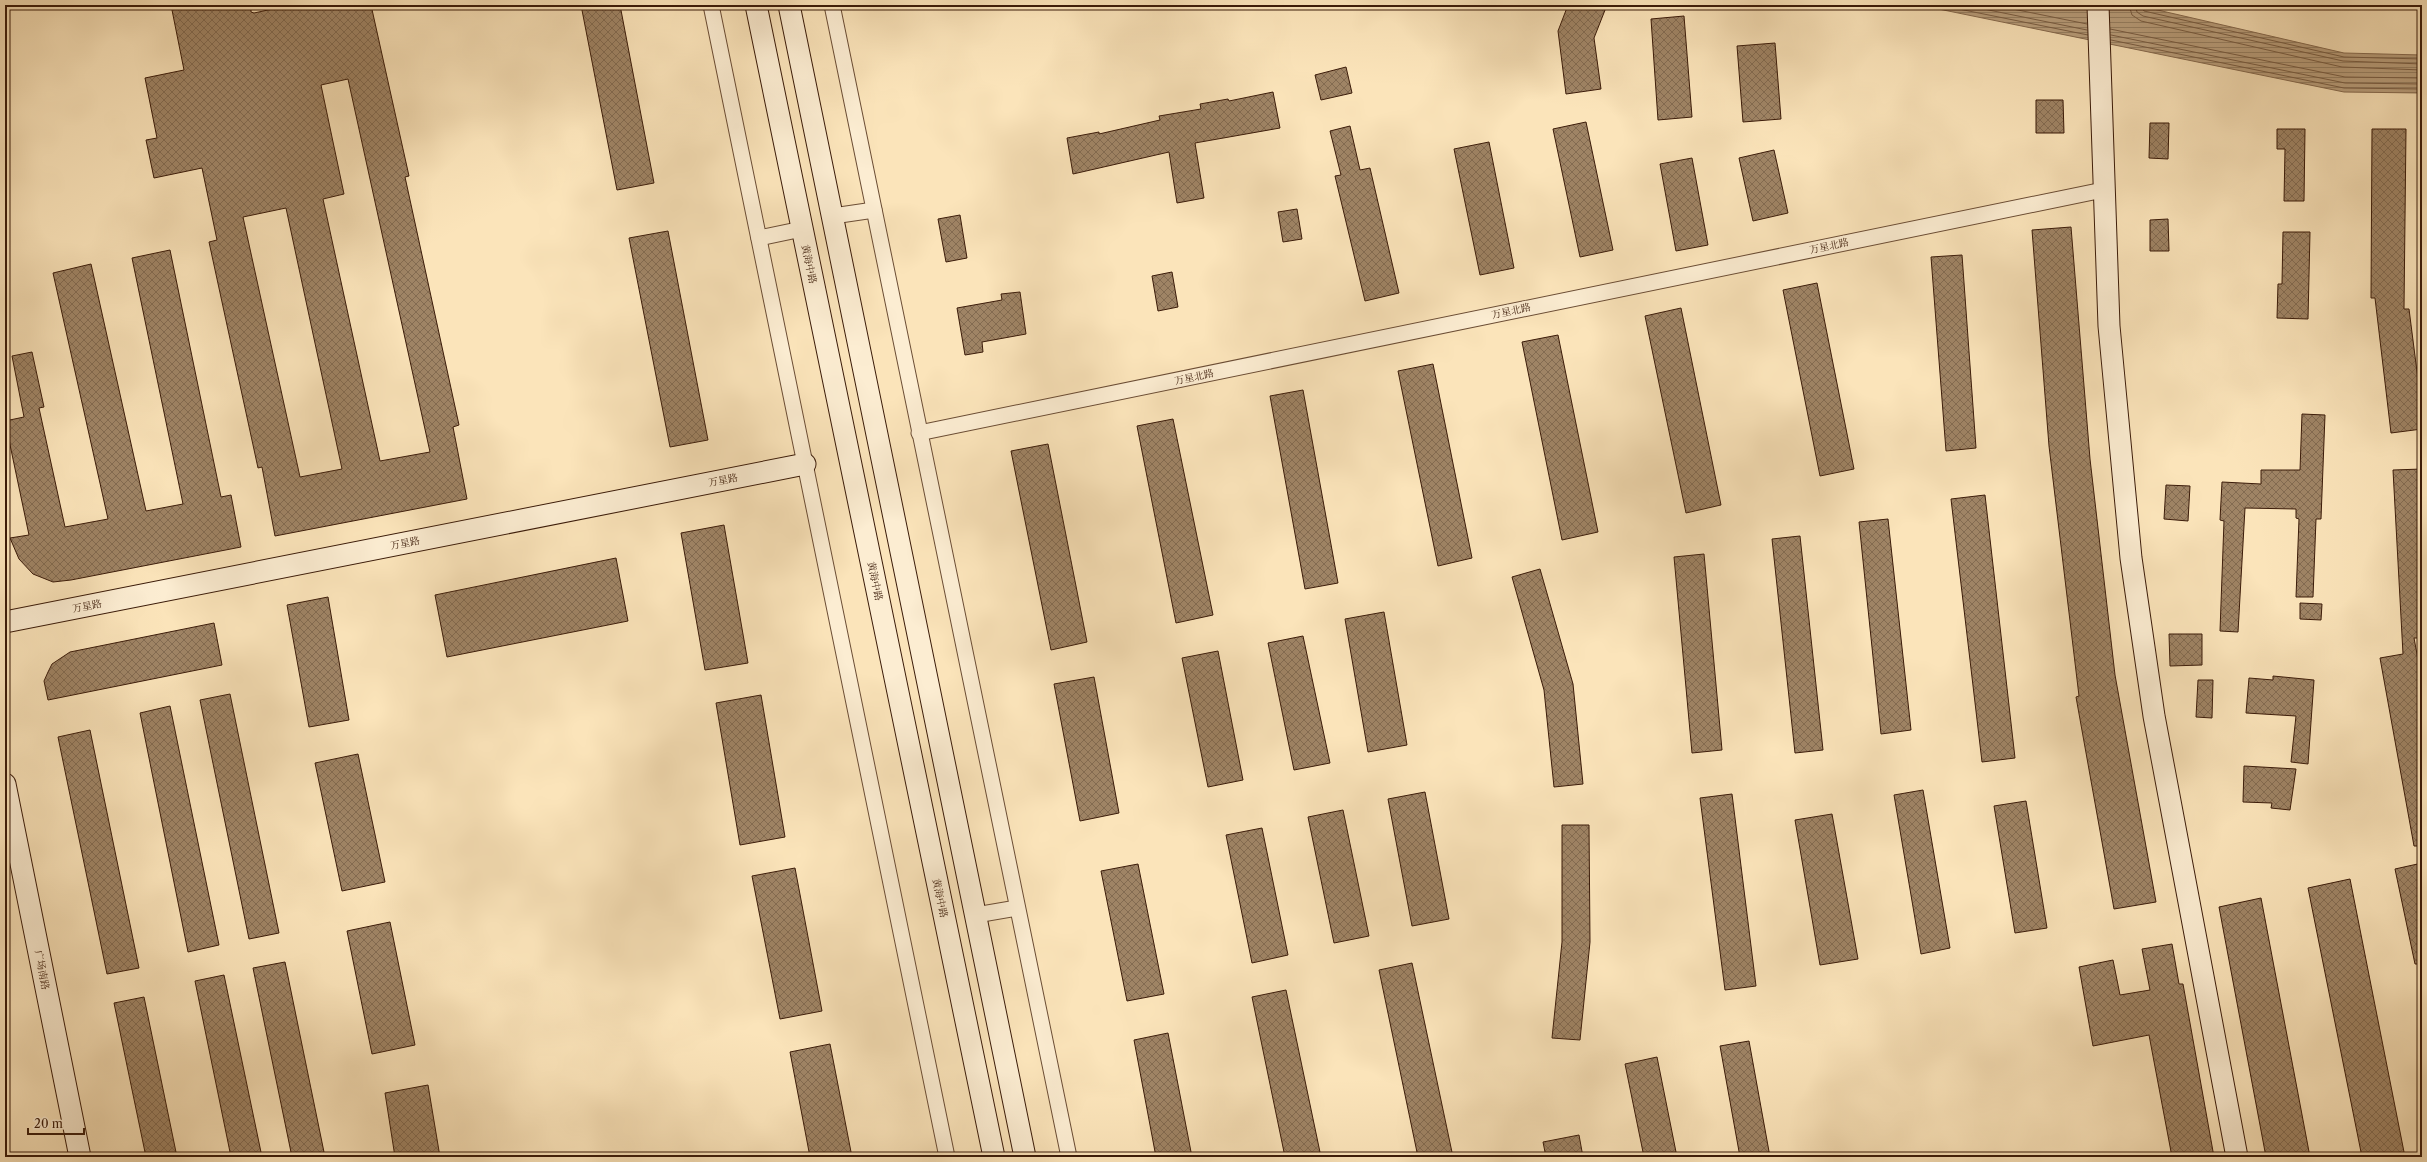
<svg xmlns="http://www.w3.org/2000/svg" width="2427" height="1162" font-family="'Libre Caslon Text','Noto Serif SC',serif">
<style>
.water{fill:url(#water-rules);stroke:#876b4f}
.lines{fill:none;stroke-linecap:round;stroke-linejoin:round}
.shore{stroke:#7a5e44;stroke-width:1}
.building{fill:url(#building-cross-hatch);stroke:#3b1b09;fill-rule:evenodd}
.street-casing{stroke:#6b4d35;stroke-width:17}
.secondary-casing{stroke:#3b1b09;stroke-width:23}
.street{stroke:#fcedd2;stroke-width:15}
.secondary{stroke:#fcedd2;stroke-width:21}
.labels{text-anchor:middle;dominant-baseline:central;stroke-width:4;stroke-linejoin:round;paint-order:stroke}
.street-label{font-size:10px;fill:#3b1b09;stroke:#fcedd2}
</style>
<defs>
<pattern id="water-rules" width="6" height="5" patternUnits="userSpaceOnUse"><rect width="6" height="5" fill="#baa07e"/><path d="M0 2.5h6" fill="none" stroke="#988265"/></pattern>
<pattern id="building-cross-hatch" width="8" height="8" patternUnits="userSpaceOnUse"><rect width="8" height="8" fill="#9f8465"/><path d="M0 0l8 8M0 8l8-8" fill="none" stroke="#836b51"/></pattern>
</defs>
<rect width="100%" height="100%" fill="#fbe4ba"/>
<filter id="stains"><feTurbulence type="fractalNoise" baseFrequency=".005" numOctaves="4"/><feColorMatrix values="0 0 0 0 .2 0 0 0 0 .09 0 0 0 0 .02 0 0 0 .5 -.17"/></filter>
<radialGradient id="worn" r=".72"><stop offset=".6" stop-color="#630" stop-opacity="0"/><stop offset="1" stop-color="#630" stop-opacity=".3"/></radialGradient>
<polygon class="water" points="1919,5 2136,5 2344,53 2422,55 2422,93 2344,92"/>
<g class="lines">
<g class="shore">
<polyline points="1939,5 2088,35"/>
<polyline points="1964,5 2087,30"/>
<polyline points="1993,5 2087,24"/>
<polyline points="2129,5 2132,15 2141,21 2342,67 2422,70"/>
<polyline points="2135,5 2137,12 2143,16 2343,61 2422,64"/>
<polyline points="2140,5 2144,11 2344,57 2422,59"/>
<polyline points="2110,29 2345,77 2422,78"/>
<polyline points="2111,35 2345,83 2422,84"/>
<polyline points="2111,40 2344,88 2422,89"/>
</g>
</g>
<g class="building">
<path d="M171,5h80v7l3,1 37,-8h80l38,171 -4,1 54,248 -6,2 14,72 -192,37 -13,-69 -4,1 -49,-226 8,-2 -15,-72 -48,10 -8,-38 11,-2 -12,-60 39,-8zM348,79l82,373 -50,9 -57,-262 21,-5 -23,-109zM286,208l56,261 -42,8 -57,-260z"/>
<polygon points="581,5 620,5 654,183 617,190"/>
<polygon points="1568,5 1607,5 1594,38 1601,89 1566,94 1558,31"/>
<polygon points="1684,16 1692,117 1658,120 1651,19"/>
<polygon points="1775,43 1781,119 1743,122 1737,46"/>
<polygon points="1346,67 1352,93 1321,100 1315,75"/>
<polygon points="1273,92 1280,128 1195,143 1204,198 1177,203 1169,152 1073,174 1067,138 1099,132 1099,134 1160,120 1159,116 1201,109 1200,104 1228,99 1229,101"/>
<polygon points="2036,100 2063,100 2064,133 2036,133"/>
<polygon points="1586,122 1613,250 1580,257 1553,129"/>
<polygon points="2150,123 2169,123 2168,159 2149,158"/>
<polygon points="1350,126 1360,170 1370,168 1399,293 1365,301 1335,176 1341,175 1330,131"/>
<polygon points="2277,129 2305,129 2304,201 2284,201 2285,149 2277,149"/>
<polygon points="2372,129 2406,129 2404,309 2409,309 2422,411 2422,429 2391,433 2375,298 2371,298"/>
<polygon points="1489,142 1514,268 1480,275 1454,149"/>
<polygon points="1774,150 1788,213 1753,221 1739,158"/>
<polygon points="1692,158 1708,245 1676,251 1660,164"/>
<polygon points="1297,209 1302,239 1283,242 1278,212"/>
<polygon points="960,215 967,258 946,262 938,219"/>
<polygon points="2168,219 2169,251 2150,251 2150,220"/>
<polygon points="2071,227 2090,459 2115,675 2156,902 2114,909 2076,697 2079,696 2049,446 2032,230"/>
<polygon points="668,231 708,440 670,447 629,238"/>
<polygon points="2283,232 2310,232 2308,319 2277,318 2278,284 2282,284"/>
<polygon points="170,250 221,497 231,495 241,547 71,580 53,582 33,574 19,559 10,538 29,535 5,421 24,417 12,356 32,352 44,407 39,408 65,527 108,519 53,273 91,264 146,511 183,504 132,258"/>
<polygon points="1962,255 1976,448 1946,451 1931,257"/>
<polygon points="1172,272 1178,307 1158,311 1152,276"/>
<polygon points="1817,283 1854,469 1820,476 1783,290"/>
<polygon points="1020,292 1026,334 982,342 983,352 965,355 957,308 1002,300 1001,294"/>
<polygon points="1681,308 1721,505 1686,513 1645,316"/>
<polygon points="1558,335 1598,532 1562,540 1522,342"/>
<polygon points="1433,364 1472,558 1438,566 1398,371"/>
<polygon points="1303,390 1338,583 1305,589 1270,396"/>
<polygon points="2302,414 2325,415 2321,519 2316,519 2313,597 2296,597 2299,519 2296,518 2296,509 2245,508 2238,632 2220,631 2224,521 2220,520 2222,482 2261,484 2261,470 2300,470"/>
<polygon points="1173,419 1213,615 1176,623 1137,426"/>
<polygon points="1048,444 1087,642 1051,650 1011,451"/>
<polygon points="2422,469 2422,638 2414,638 2422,681 2422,846 2414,846 2380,658 2403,654 2393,470"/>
<polygon points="2166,485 2190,486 2188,521 2164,519"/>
<polygon points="1985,495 2015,758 1982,762 1951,499"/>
<polygon points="1888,519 1911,730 1881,734 1859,522"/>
<polygon points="724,525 748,663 705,670 681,533"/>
<polygon points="1800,536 1823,750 1795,753 1772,539"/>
<polygon points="1704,554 1722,750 1692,753 1674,557"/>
<polygon points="616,558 628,621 447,657 435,595"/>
<polygon points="1540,569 1573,684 1583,784 1554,787 1544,690 1512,577"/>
<polygon points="328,597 349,720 309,727 287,605"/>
<polygon points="2300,603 2322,604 2321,620 2300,619"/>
<polygon points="1384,612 1407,745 1368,752 1345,619"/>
<polygon points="214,623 222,665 48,700 44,681 48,672 52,664 70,652"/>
<polygon points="2169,634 2202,634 2202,665 2170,666"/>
<polygon points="1303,636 1330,763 1294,770 1268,643"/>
<polygon points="1218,651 1243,780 1208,787 1182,658"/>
<polygon points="2273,676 2314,680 2308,764 2291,762 2296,716 2246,713 2249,678 2273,680"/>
<polygon points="1094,677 1119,813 1080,821 1054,684"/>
<polygon points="2198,680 2213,680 2212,718 2196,717"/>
<polygon points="230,694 279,933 249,939 200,700"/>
<polygon points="761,695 785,837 740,845 716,703"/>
<polygon points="170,706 219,945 188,952 140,713"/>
<polygon points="90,730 139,968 107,974 58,737"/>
<polygon points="358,754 385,882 342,891 315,763"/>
<polygon points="2244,766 2296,769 2290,810 2271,808 2272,803 2243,802"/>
<polygon points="1923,790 1950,948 1921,954 1894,795"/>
<polygon points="1425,792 1449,919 1412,926 1388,799"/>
<polygon points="1732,794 1756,986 1725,990 1700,798"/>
<polygon points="2026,801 2047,928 2015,933 1994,806"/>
<polygon points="1343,810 1369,936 1334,943 1308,817"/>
<polygon points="1832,814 1858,959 1820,965 1795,820"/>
<polygon points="1562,825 1589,825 1590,942 1580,1040 1552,1038 1562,942"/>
<polygon points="1262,828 1288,955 1252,963 1226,835"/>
<polygon points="2422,863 2422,964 2415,964 2395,869"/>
<polygon points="1138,864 1164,994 1127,1001 1101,871"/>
<polygon points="795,868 822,1011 780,1019 752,876"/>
<polygon points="2350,879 2405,1157 2362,1157 2308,888"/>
<polygon points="2261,898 2310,1157 2266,1157 2219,907"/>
<polygon points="390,922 415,1045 372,1054 347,931"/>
<polygon points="2172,944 2179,984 2183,984 2214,1157 2172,1157 2149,1035 2093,1046 2079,967 2113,960 2120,995 2150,990 2142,949"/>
<polygon points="285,962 325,1157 292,1157 253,968"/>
<polygon points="1412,963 1453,1157 1418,1157 1379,970"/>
<polygon points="224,975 262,1157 231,1157 195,981"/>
<polygon points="1286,990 1321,1157 1285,1157 1252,997"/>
<polygon points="144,997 177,1157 146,1157 114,1003"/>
<polygon points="1168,1033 1192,1157 1156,1157 1134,1040"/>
<polygon points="1749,1041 1770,1157 1740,1157 1720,1046"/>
<polygon points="830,1044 852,1157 810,1157 790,1052"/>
<polygon points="1657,1057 1677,1157 1644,1157 1625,1064"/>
<polygon points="428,1085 440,1157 395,1157 385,1093"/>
<polygon points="1579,1135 1583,1157 1546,1157 1543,1142"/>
</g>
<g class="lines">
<g class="street-casing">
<g id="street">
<polyline points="711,5 947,1157"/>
<polyline points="832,5 1069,1157"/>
<polyline points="833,216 874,210"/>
<polyline points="759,238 802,229"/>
<polyline points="919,433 2103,190"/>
<polyline points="976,915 1017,908"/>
</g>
</g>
<g class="secondary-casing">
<g id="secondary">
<polyline points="756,5 994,1157"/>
<polyline points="789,5 1025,1157"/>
<polyline points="2098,5 2109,326 2131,558 2154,716 2237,1157"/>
<polyline points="5,622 805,464"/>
<polyline points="5,784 80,1157"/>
</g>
</g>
<use href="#street" class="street"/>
<use href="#secondary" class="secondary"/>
</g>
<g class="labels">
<g class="street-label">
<text transform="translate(1829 246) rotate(-12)">万星北路</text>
<text transform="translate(809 264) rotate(78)">黄海中路</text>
<text transform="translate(1511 311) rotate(-12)">万星北路</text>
<text transform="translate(1194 377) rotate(-12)">万星北路</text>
<text transform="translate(723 480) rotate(-11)">万星路</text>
<text transform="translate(405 543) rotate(-11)">万星路</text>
<text transform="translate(875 581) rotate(78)">黄海中路</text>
<text transform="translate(87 606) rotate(-11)">万星路</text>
<text transform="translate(940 898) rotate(78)">黄海中路</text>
<text transform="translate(42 970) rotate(79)">广场南路</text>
</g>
</g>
<rect width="2427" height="1162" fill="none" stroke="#fbe4ba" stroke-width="20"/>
<rect x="6" y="6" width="2415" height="1150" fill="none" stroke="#3b1b09" stroke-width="2"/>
<rect x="10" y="10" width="2407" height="1142" fill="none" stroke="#3b1b09"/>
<path d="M28 1128v6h56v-6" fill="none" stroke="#3b1b09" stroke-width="2"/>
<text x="34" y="1128" font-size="12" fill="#3b1b09" stroke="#fcedd2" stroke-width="3" paint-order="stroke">20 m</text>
<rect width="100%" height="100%" filter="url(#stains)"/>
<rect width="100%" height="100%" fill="url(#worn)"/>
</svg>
